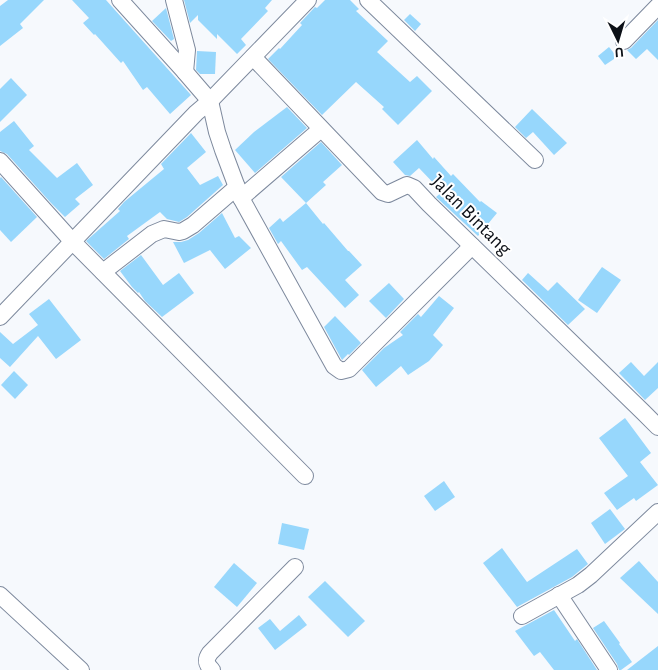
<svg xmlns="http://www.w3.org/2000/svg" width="658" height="670" font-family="'Alegreya Sans',sans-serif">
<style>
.building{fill:#97d7fc}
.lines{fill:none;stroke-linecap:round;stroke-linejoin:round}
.minor-casing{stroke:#7d899d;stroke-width:18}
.minor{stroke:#fff;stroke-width:16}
.labels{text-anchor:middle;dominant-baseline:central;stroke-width:4;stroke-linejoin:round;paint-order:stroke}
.street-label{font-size:20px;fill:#0c1017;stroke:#fff}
</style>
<rect width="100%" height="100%" fill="#f6f9fd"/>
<g class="building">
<polygon points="8,0 44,0 20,24 23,28 0,46 0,6"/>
<polygon points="72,0 106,0 191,95 170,114 147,87 143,90 123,61 121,63 95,34 94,35 83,23 89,18"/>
<polygon points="184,0 272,0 265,8 268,11 241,39 246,45 237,54 217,34 217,39 198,20 198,15 190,23"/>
<polygon points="325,0 350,0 359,9 356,11 388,41 377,52 410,82 417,76 432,91 398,125 382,109 384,107 356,82 322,115 268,59 279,48 280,49 302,25 300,23 315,7 317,8"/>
<polygon points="166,8 174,39 171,41 152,21"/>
<polygon points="410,14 421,24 415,31 404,20"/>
<polygon points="658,20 658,60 647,49 636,59 627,50 631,48"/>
<polygon points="609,47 617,57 605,65 598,56"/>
<polygon points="197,51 216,52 215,74 200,74 196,70"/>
<polygon points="11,78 27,95 0,122 0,89"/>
<polygon points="287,107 307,128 255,173 235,150 254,132"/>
<polygon points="532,109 567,143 554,155 533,132 526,138 515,127"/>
<polygon points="14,121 34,146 29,150 57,178 77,163 93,185 75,199 80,204 65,217 51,203 7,154 0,151 0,132"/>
<polygon points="191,133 206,152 187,168 200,185 218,176 223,185 187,217 179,222 167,219 160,212 127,236 129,239 104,259 86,241 120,211 118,209 124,202 164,169 161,164"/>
<polygon points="417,140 433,159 434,157 451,176 453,174 480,202 481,201 497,213 478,236 436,197 442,192 419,168 410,176 405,175 393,162"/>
<polygon points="321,142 342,165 323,182 326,185 306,203 281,177"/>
<polygon points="1,177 37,217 11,242 0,230 0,178"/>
<polygon points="306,203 323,224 324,223 348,251 349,251 362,265 345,280 359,295 345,308 307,267 302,270 281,241 278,244 269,228 280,218 283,222"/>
<polygon points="222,213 235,238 239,236 251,248 225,269 210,250 184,263 173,242 181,242 188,240 199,233"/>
<polygon points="141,255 163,285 179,273 194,293 162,317 145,301 139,292 138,293 132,287 120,271"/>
<polygon points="602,267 621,280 597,313 578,300"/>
<polygon points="528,273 548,291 557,282 585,309 568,325 522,280"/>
<polygon points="389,283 404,299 386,318 369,301"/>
<polygon points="439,296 454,308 433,335 443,345 429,361 408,375 401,366 376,387 362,370 384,348 403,335 400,332 418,314 421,317"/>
<polygon points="49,299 81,340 56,359 38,336 10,367 0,358 0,332 13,344 38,325 29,314"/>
<polygon points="335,316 361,343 349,355 348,354 342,360 324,327"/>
<polygon points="631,362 644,376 658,362 658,388 645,400 619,373"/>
<polygon points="14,371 28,385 15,399 1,385"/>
<polygon points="625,418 651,453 640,462 658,485 636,501 634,498 617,510 604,493 628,476 599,438"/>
<polygon points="444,481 455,497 435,511 424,496"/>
<polygon points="610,509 625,529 605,544 591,523"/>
<polygon points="282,523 309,529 304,550 278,544"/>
<polygon points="502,548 527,582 577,549 588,564 572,577 517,607 483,563"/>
<polygon points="639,561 658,582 658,614 620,578"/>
<polygon points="234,563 257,583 237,607 214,587"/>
<polygon points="325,581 365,621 348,637 308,597"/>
<polygon points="554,610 575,641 577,639 597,670 554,670 540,652 534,656 515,631"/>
<polygon points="299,615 307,625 275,650 258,628 270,619 280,631"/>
<polygon points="604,621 620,643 619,644 632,662 621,670 619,670 617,664 593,628"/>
<polygon points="658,646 658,670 627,670"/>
</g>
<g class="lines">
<g class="minor-casing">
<g id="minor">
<polyline points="120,0 185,72 210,101 217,132 223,150 241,198 334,366 341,371 349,369 472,246"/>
<polyline points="174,0 187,50 185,72"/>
<polyline points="368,0 535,160"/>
<polyline points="624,41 658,6"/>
<polyline points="253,57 382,192 388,194 407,185 414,188 429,204 643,412 658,427"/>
<polyline points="0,161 72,241 305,476"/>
<polyline points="241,198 321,129"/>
<polyline points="103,272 152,234 164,229 179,232 183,231 193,225 237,187"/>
<polyline points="0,317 196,113 210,101 308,0"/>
<polyline points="0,595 81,670"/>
<polyline points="559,595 609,670"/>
<polyline points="522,616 578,585 591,575 658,512"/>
<path d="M212,670c-6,-6 -7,-10 -2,-17l85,-86"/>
</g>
</g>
<use href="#minor" class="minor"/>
</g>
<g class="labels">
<g class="street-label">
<text transform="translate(471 215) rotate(45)">Jalan Bintang</text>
</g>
</g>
<g transform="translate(618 40) rotate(175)" stroke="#ffffff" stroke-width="4" paint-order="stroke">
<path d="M0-4L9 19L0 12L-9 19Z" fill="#0c1017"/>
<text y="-8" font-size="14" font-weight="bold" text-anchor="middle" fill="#0c1017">U</text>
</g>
</svg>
